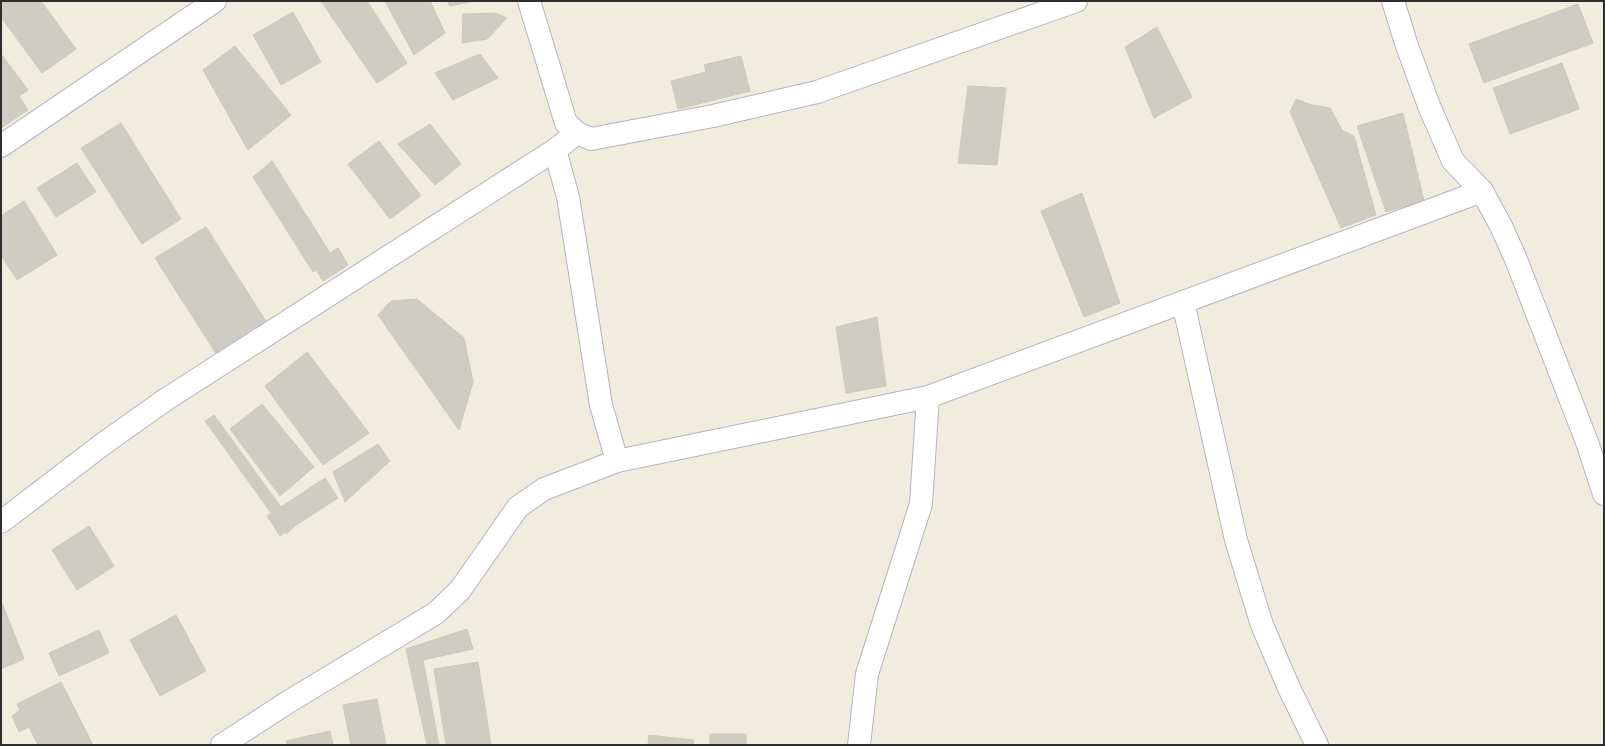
<svg xmlns="http://www.w3.org/2000/svg" width="1605" height="746" font-family="Ubuntu,sans-serif">
<style>
.building{fill:#cfccc2;stroke:#cccab8}
.lines{fill:none;stroke-linecap:round;stroke-linejoin:round}
.minor-casing{stroke:#b4b3c2;stroke-width:24}
.minor{stroke:#fff;stroke-width:22}
</style>
<rect width="100%" height="100%" fill="#f0eddf"/>
<g class="building">
<polygon points="4,1 41,1 76,49 42,73 1,17 1,3"/>
<polygon points="321,1 367,1 407,63 377,83"/>
<polygon points="385,1 430,1 445,33 414,55"/>
<polygon points="447,1 475,1 450,6"/>
<polygon points="1578,4 1593,43 1484,83 1469,44"/>
<polygon points="293,12 321,62 281,85 253,35"/>
<polygon points="495,13 507,18 487,39 462,43 463,14"/>
<polygon points="1157,27 1192,97 1154,118 1125,47"/>
<polygon points="235,46 291,115 248,150 203,70"/>
<polygon points="1,54 28,90 19,96 28,110 1,128"/>
<polygon points="480,54 498,78 453,100 435,73"/>
<polygon points="741,56 750,91 678,109 671,81 706,72 704,65"/>
<polygon points="1562,63 1579,109 1510,134 1493,88"/>
<polygon points="968,86 1006,88 997,165 958,163"/>
<polygon points="1296,99 1312,105 1330,108 1342,130 1354,136 1376,215 1341,228 1290,112"/>
<polygon points="1403,113 1424,201 1386,212 1357,126"/>
<polygon points="121,123 181,219 142,244 81,148"/>
<polygon points="430,124 461,164 435,185 398,144"/>
<polygon points="379,141 421,196 390,219 348,164"/>
<polygon points="272,161 330,253 338,248 348,265 323,281 316,270 313,272 253,177"/>
<polygon points="77,163 96,192 56,217 37,188"/>
<polygon points="1082,193 1120,303 1084,317 1041,211"/>
<polygon points="24,201 57,255 17,280 1,255 1,216"/>
<polygon points="206,227 267,323 217,355 155,258"/>
<polygon points="417,299 464,338 473,382 459,430 378,315 391,301"/>
<polygon points="877,317 886,386 846,393 836,327"/>
<polygon points="307,352 369,433 323,465 265,386"/>
<polygon points="262,404 314,467 280,496 230,429"/>
<polygon points="214,415 281,507 325,478 338,498 295,526 286,534 285,532 280,536 267,516 271,513 205,421"/>
<polygon points="378,444 390,461 345,502 333,472"/>
<polygon points="89,526 114,566 77,590 52,550"/>
<polygon points="1,603 2,603 24,659 1,669"/>
<polygon points="176,615 206,671 160,696 130,640"/>
<polygon points="467,629 473,649 423,660 439,745 427,745 406,649"/>
<polygon points="99,630 109,653 59,676 49,653"/>
<polygon points="478,662 491,745 446,745 434,669"/>
<polygon points="61,682 93,745 38,745 29,727 19,732 12,716 20,710 17,704"/>
<polygon points="377,699 386,745 351,745 343,705"/>
<polygon points="330,731 333,745 287,745 286,741"/>
<rect x="710" y="734" width="36" height="11"/>
<polygon points="649,735 694,740 693,745 648,745"/>
</g>
<g class="lines">
<g class="minor-casing">
<g id="minor">
<polyline points="529,1 566,123 577,133 591,139 713,116 817,92 1076,1"/>
<polyline points="1393,1 1406,43 1429,106 1453,161 1482,191 1501,226 1515,257 1587,442 1604,494"/>
<polyline points="1,146 215,1"/>
<polyline points="555,150 568,197 601,405 617,461"/>
<polyline points="1183,302 1236,540 1262,625 1289,688 1317,745"/>
<polyline points="1,522 103,444 165,400 555,150 577,133"/>
<polyline points="222,745 288,702 436,613 460,590 518,507 544,489 617,461 928,397 1482,191"/>
<polyline points="859,745 867,674 921,504 928,397"/>
</g>
</g>
<use href="#minor" class="minor"/>
</g>
<rect width="1605" height="746" fill="none" stroke="#2e2e2e" stroke-width="4"/>
</svg>
